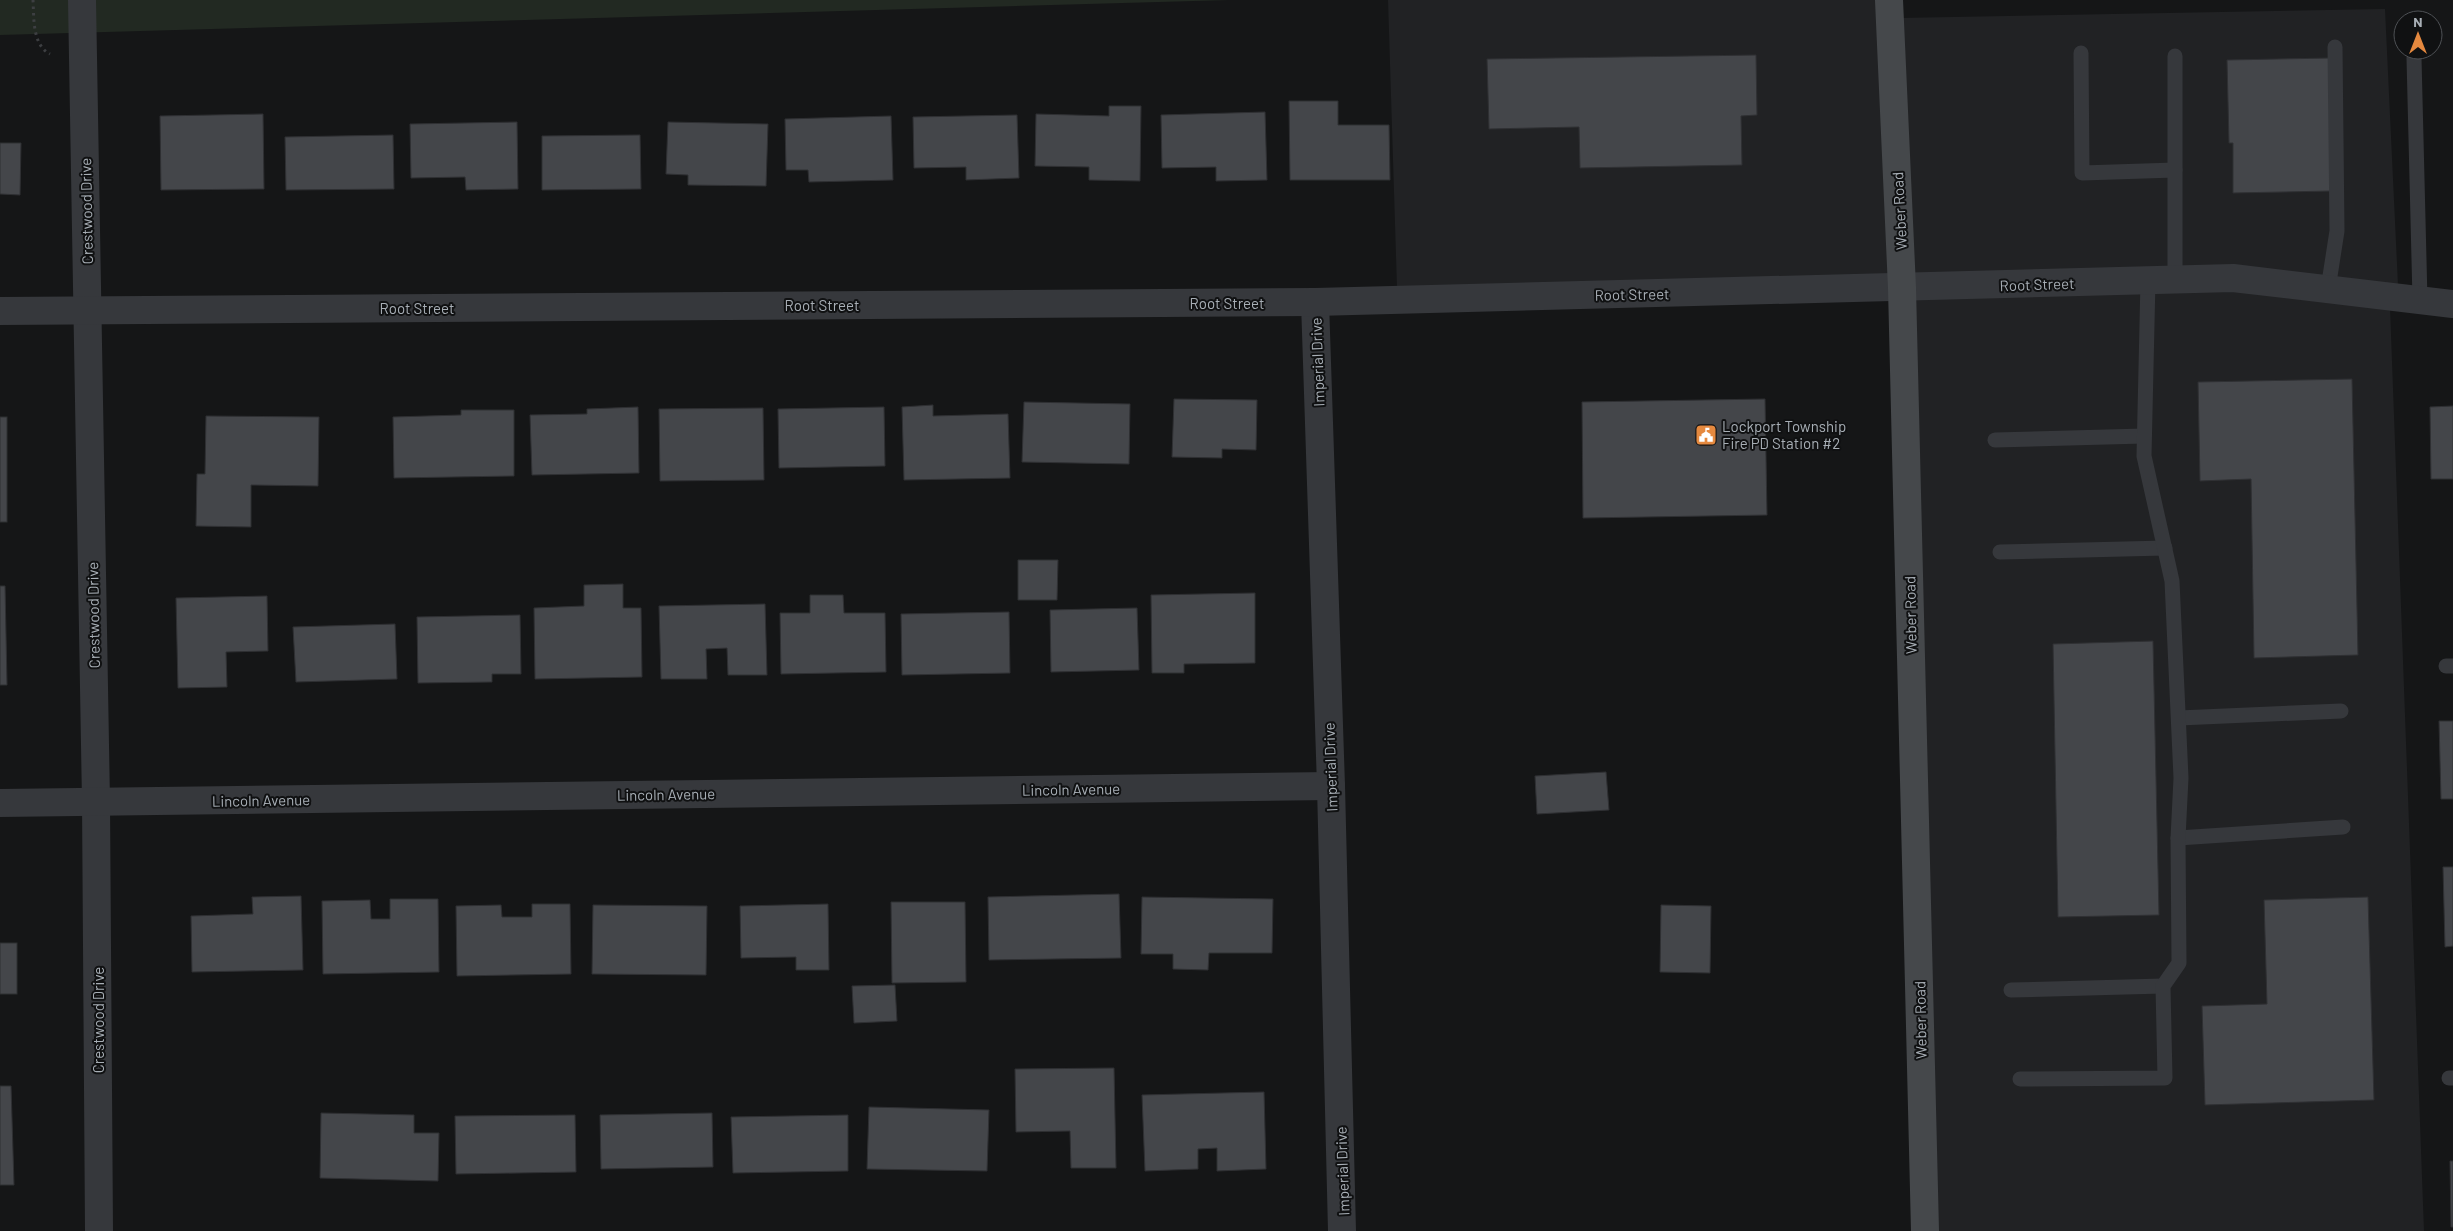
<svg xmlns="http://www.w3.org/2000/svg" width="2453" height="1231" font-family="Barlow,sans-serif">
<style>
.built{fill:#212224}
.green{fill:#222922}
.building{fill:#44464a;stroke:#2f3033}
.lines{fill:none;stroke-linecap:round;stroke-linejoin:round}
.path{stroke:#3d3f42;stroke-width:3;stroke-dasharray:2.5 4;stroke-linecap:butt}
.lane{stroke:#36383c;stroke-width:15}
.street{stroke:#36383c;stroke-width:28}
.secondary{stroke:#45484b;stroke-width:28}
.labels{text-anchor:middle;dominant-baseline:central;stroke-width:4;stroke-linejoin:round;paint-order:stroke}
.street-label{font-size:15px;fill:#a8afb6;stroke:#101112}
.poi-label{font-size:15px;fill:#a8afb6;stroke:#101112;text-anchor:start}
</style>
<rect width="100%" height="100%" fill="#151617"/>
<g class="built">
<polygon points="1388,0 1877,0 1892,275 1397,288"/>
<polygon points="2385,9 2398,285 2390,307 2424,1231 1933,1231 1899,18"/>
</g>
<polygon class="green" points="0,0 1230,0 0,35"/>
<g class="building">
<polygon points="1756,55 1757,115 1741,116 1742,165 1580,168 1579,127 1489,129 1487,59"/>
<polygon points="2330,58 2332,191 2233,193 2233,143 2229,143 2227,60"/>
<polygon points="1289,101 1338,101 1338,125 1389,125 1390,180 1290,180"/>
<polygon points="1109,106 1141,106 1140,181 1089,180 1089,167 1035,166 1036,114 1109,116"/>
<polygon points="1265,112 1267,180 1216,181 1216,167 1162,168 1161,115"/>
<polygon points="263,114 264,189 161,190 160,116"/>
<polygon points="1017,115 1019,178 966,180 966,167 914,168 913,117"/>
<polygon points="891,116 893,180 809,182 808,170 786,170 785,119"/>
<polygon points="517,122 518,189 466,190 465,177 411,178 410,124"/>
<polygon points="668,122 768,124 766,186 688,185 688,175 666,174"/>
<polygon points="393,135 394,189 286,190 285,137"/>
<polygon points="640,135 641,189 542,190 542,136"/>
<polygon points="0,143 21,143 20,195 0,194"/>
<polygon points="2352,379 2358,655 2254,658 2251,479 2200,481 2198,382"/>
<polygon points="1174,399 1257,400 1256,450 1222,449 1222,458 1172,457"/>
<polygon points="1765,399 1767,515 1583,518 1582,402"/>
<polygon points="1024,402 1130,404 1129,464 1022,462"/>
<polygon points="933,405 933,416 1008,414 1010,478 904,480 902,407"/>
<polygon points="2453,406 2453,479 2431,479 2430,407"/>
<polygon points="638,407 639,473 532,475 530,415 587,414 587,409"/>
<polygon points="884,407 885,466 779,468 778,409"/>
<polygon points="763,408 764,480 660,481 659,409"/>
<polygon points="461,410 514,410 514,476 394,478 393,417 461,415"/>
<polygon points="206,416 319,417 318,486 251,485 251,527 196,526 197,474 205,474"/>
<rect x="0" y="417" width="7" height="105"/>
<polygon points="1018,560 1058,560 1057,600 1018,600"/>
<polygon points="623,584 623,608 641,608 642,677 535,679 534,608 584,606 584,585"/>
<polygon points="0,586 5,586 7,685 0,685"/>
<polygon points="1255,593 1255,663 1184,664 1184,673 1152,673 1151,595"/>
<polygon points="810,595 843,595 844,613 885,613 886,672 781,674 780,613 810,613"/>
<polygon points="267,596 268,651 226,652 227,687 178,688 176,598"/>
<polygon points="765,604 767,675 728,675 727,648 706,649 707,679 661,679 659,606"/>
<polygon points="1137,608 1139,670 1051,672 1050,610"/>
<polygon points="1009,612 1010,673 902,675 901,614"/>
<polygon points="520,615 521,674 492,674 492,682 418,683 417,617"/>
<polygon points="395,624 397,679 296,682 293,627"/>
<polygon points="2153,641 2159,915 2058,917 2053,644"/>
<polygon points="2439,721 2453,721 2453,799 2441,799"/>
<polygon points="1606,772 1609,810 1537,814 1535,776"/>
<polygon points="2443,867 2453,867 2453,946 2445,947"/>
<polygon points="1119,894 1121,958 989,960 988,897"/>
<polygon points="301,896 303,970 192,972 191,916 253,914 252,897"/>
<polygon points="1142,897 1273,899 1272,953 1209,953 1208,970 1173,969 1173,954 1141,954"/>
<polygon points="2368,897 2374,1100 2205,1105 2202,1006 2267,1004 2264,900"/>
<polygon points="390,899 438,899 439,972 323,974 322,901 370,900 371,919 390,919"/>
<polygon points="891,902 965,902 966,982 892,983"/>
<polygon points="532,904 570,904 571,974 457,976 456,906 501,905 502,917 532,917"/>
<polygon points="828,904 829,970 796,970 796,957 741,958 740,906"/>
<polygon points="593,905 707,906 706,975 592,974"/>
<polygon points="1661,905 1711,906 1710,973 1660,972"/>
<rect x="0" y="943" width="17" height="51"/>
<polygon points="895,985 897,1021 854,1023 852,986"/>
<polygon points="1114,1068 1116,1168 1071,1168 1070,1131 1016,1132 1015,1069"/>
<polygon points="0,1086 11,1086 14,1185 0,1185"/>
<polygon points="1264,1092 1266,1169 1217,1171 1217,1148 1198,1149 1198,1169 1145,1171 1142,1095"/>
<polygon points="869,1107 989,1110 987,1171 867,1169"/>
<polygon points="321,1113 414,1115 414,1133 439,1133 438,1181 320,1178"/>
<polygon points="712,1113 713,1167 601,1169 600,1115"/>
<polygon points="575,1115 576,1172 456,1174 455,1116"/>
<polygon points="848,1115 848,1171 733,1173 731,1117"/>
<polygon points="2450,1161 2453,1161 2453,1227 2451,1227"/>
</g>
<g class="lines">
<path class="path" d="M33,0c1,17 -1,45 17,54"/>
<g class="lane">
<polyline points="2081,53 2082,173 2175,170"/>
<polyline points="2414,58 2420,300"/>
<polyline points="2175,280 2175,56"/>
<polyline points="2328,289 2337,231 2335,47"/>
<polyline points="1995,440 2144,436"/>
<polyline points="2000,552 2165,548"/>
<polyline points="2446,666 2453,666"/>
<polyline points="2179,718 2341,711"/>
<polyline points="2178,838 2343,827"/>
<polyline points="2011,990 2163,986"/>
<polyline points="2449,1078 2453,1078"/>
<polyline points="2020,1079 2165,1078 2163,986 2179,963 2178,838 2181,778 2172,581 2144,456 2148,280"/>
</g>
<g class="street">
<polyline points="82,0 96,802 99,1231"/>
<polyline points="1315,302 1331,786 1342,1231"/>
<polyline points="0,311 1315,302 2233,278 2453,304"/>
<polyline points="0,803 1331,786"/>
</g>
<polyline class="secondary" points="1889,0 1902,288 1925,1231"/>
</g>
<defs>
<g id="civic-square" transform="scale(1.125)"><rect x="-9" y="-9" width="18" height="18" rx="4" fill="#e5893f" stroke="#101112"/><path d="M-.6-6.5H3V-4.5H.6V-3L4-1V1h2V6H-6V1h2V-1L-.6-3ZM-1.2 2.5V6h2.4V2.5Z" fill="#fff"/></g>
</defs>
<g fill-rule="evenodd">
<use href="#civic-square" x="1706" y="435"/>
</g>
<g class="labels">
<g class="street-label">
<text transform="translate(86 211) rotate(-91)">Crestwood Drive</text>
<text transform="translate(1899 211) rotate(-93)">Weber Road</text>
<text transform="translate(2037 284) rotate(-2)">Root Street</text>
<text transform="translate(1632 294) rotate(-1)">Root Street</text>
<text x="1227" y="303">Root Street</text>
<text x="822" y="305">Root Street</text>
<text x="417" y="308">Root Street</text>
<text transform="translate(1317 362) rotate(-92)">Imperial Drive</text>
<text transform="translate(93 615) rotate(-91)">Crestwood Drive</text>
<text transform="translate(1910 615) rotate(-91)">Weber Road</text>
<text transform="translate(1330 767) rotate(-92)">Imperial Drive</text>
<text transform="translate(1071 789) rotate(-1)">Lincoln Avenue</text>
<text transform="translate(666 794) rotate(-1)">Lincoln Avenue</text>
<text transform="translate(261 800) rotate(-1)">Lincoln Avenue</text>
<text transform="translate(98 1020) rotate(-90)">Crestwood Drive</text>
<text transform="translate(1920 1020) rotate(-91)">Weber Road</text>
<text transform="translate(1342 1171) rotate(-92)">Imperial Drive</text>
</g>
<g class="poi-label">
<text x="1722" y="426">Lockport Township<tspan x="1722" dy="17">Fire PD Station #2</tspan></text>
</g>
</g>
<g transform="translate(2418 35)"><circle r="24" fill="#101112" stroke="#4d5054"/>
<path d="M0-4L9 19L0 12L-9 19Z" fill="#e5893f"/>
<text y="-8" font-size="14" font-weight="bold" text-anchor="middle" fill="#a8afb6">N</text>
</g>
</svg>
